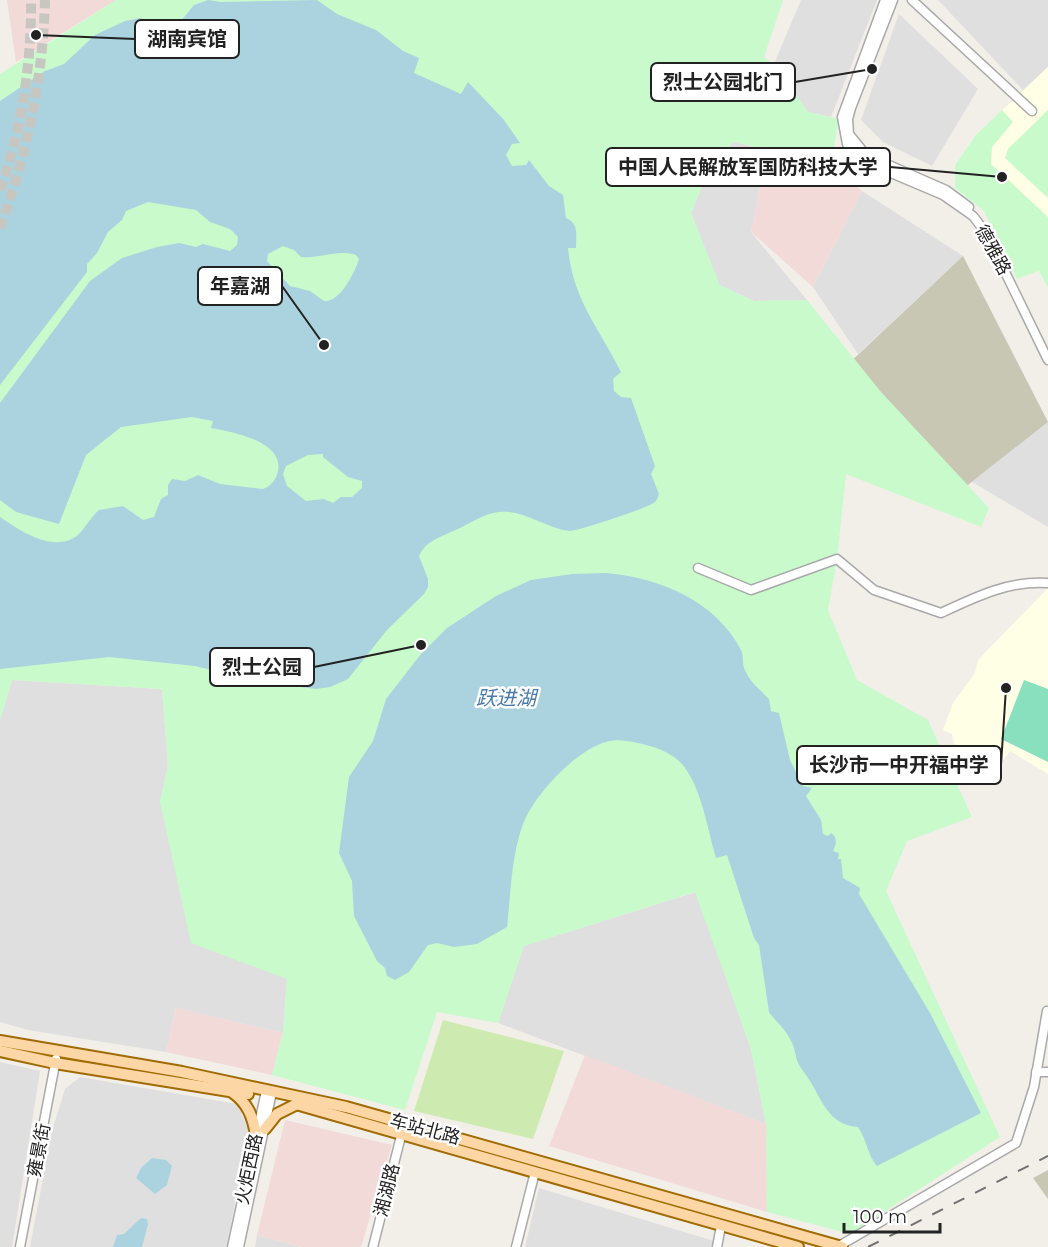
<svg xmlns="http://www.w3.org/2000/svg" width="1048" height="1247" font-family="Montserrat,'Noto Sans SC',sans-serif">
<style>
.residential{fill:#e0dfdf}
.commercial{fill:#f2dad9}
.education{fill:#ffffe5}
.construction{fill:#c7c7b4}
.grass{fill:#cdebb0}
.park{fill:#c8facc}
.pitch{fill:#88e0be}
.water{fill:#aad3df;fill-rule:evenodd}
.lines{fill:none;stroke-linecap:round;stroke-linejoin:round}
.major-tunnel{stroke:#c8c6c1;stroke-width:10;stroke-dasharray:10 5;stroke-linecap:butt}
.minor-casing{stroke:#a9a9a9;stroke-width:11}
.major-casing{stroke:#a06b00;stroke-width:14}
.minor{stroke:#fff;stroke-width:8}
.major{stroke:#fcd6a4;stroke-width:10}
.rail{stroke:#707070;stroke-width:2;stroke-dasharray:12 12;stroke-linecap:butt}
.labels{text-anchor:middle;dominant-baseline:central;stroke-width:5;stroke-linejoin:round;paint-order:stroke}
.street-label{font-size:18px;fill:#222;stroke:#fff}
.water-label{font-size:20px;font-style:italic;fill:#4a7aab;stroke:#fff}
.leader{fill:none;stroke:#222;stroke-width:2}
.callout-dot{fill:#222;stroke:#fff;stroke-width:2}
.callout{fill:#fff;stroke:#222;stroke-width:2}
.callout-label{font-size:20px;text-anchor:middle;font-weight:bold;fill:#222}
</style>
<rect width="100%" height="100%" fill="#f2efe9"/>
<g class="residential">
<polygon points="801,0 877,0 831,117 808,112 774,64"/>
<polygon points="938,0 1048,0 1048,67 1023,90"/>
<polygon points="899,14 978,89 932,166 883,142 861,120"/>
<polygon points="734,142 768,150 751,232 807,300 754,301 719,285 691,213 713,159"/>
<polygon points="862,191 963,256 858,354 813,287"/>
<polygon points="1048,422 1048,527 972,482"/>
<polygon points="12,680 162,689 168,766 160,802 287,979 283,1033 176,1008 166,1052 28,1030 0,1022 0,720"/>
<polygon points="696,892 751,1049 766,1124 498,1023 523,946"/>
<polygon points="0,1062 40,1071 12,1247 0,1247"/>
<polygon points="80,1077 237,1104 250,1131 226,1247 30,1247 52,1131 65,1089"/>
<polygon points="539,1188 714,1241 713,1247 525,1247"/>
<polygon points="257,1235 301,1247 255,1247"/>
</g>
<g class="commercial">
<polygon points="7,0 116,0 16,62"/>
<polygon points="768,150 831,164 862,191 813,287 751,232"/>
<polygon points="176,1008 283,1033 272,1075 166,1052"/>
<polygon points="585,1055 766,1124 767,1212 549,1146"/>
<polygon points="285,1120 392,1145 361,1247 301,1247 257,1235"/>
</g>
<g class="education">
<polygon points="1048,67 1048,288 1039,271 1017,279 984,211 955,188 955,165 975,136"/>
<polygon points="1048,588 1048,774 1010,751 999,766 996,764 987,774 954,743 952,734 943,730 953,703 975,673 978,660"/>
</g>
<g class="construction">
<polygon points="963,256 1048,422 954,496 845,367"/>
<polygon points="1048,1170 1048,1199 1033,1178"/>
</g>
<polygon class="grass" points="443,1020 564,1051 533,1139 414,1111"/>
<g class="park">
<polygon points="116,0 783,0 764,57 774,64 808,112 839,119 831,164 734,142 713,159 691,213 720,285 754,301 807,300 881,392 989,508 981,527 846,474 837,559 828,610 857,680 928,720 972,817 907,841 886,891 1000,1137 850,1234 767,1212 766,1124 751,1049 695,892 524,946 498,1023 437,1012 405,1110 272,1075 283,1033 287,979 191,943 160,802 168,766 162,689 12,680 0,720 0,74"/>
<polygon points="1002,110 1013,122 992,147 991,164 1048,217 1048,288 1039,271 1017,279 984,211 955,188 955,165 975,136"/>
<polygon points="1048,110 1048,198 1005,158 1008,149"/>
</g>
<polygon class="pitch" points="1024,680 1048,689 1048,762 1001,739"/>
<g class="water">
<path d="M208,0l13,2 96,-2 20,14 39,16 27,21 16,7 -5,15 47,21 7,-12 36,38 16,23 -8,1 -6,11 6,11 14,-1 3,-5 20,26 14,9 3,23c13,5 10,17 10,30h-8c5,52 31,80 53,124l-8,7 1,12 7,6 10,1 24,68 -4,8 8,20c-1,3 -2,6 -4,8 -4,5 -80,30 -86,29 -25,-3 -50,-25 -76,-18 -14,3 -28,14 -42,19 -13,6 -26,10 -32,24l9,23v8l-4,7 -37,36 -39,49 -18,8 -14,2 -54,-7 -67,-16 -86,-9 -109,12v-152c20,14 55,37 78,18 7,-7 13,-18 21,-25l24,-4 20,14 11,-3 7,-18 7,-4v-10l4,-6 13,2 13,-6 22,9 43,5c8,-3 13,-9 15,-18 6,-30 -46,-39 -67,-43l2,-7 -21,-4 -71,10 -35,28 -27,69 -43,-12 -16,-12v-97l90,-122 32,-23 35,-11 22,-4 17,4 7,-3 27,7 7,-6 1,-8 -8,-8 -20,-7 -14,-12 -48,-8 -22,9 -4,9 -14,12 -11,21 -10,11v8l-87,113v-284l45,-30 19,-7 31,-29 30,-14 15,-3 35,10 19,-23zM283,246l11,4 7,7c18,2 37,-8 55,-2l3,4c-4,13 -19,44 -35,42l-14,-10 -20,-5 -23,-25 1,-7zM323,454v3l25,20 14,4v7l-10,9h-11l-8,6 -9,-4 -18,2 -19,-15 -4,-12 3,-8 22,-11z"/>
<path d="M607,573c53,5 109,28 134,77 3,6 1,12 3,18 6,15 15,20 25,31l2,12 8,2 11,47 13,26 9,2 -6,8 15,24 2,14 5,2 3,-3c7,4 5,12 2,18l6,2 -1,6h3l2,19 17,10 -1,6 71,119 51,100 -104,53c-10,-12 -10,-26 -19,-39 -26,-2 -34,-21 -45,-41 -4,-8 -11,-15 -15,-23 -3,-7 -3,-16 -7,-22 -6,-13 -15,-19 -22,-29l-10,-67 -5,-7 -27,-83 -11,3c-9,-30 -14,-70 -34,-94 -9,-10 -23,-16 -36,-19 -13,-3 -27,-7 -40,-3 -30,8 -72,53 -83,82 -12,33 -12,68 -16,103l-30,17 -23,3 -17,-4 -9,2 -19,27 -14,8 -8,-4 -2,-8 -8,-7 -23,-45 -2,-35 -13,-28 10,-76 24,-36 13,-42 35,-45 26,-26 49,-32 35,-16 41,-6z"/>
<polygon points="152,1158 166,1160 172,1166 167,1185 155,1194 136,1178 141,1168"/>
<polygon points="141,1218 147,1219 148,1224 142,1247 113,1247 117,1235 124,1234"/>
</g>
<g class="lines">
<g class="major-tunnel">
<path d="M0,190c21,-58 32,-128 31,-190"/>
<path d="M0,228c27,-73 43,-150 45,-228"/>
</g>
<g class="minor-casing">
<g id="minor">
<polyline points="885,0 842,117 847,144 865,162 943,195 973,216 986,233 1048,360"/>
<polyline points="893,0 851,108 848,119 849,134 866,155 946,190 969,207"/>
<polyline points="912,0 1032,111"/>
<path d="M698,568l53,22 86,-31 37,31 67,23c34,-16 69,-33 107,-30"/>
<polyline points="1036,1072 1048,1072"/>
<polyline points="839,1246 1016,1143 1034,1087 1047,1011"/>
<polyline points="20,1247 56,1059"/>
<polyline points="232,1247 266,1091"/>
<polyline points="239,1247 272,1092"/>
<polyline points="373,1247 402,1132"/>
<polyline points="516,1247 535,1172"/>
<polyline points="717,1247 721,1226"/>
</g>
</g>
<g class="major-casing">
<g id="major">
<polyline points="0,1041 182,1072 346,1107 842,1247"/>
<polyline points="0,1051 55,1063 248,1094"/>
<path d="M232,1092c16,11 21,25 24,43"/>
<polyline points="296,1104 798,1247"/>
<polyline points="265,1129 277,1114 297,1104"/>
</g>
</g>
<use href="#minor" class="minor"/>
<use href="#major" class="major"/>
<polyline class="rail" points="868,1247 1048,1156"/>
</g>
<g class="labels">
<g class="street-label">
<text transform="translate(993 250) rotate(61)">德雅路</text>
<text transform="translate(425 1129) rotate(15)">车站北路</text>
<text transform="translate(39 1150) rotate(-79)">雍景街</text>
<text transform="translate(249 1169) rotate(-78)">火炬西路</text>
<text transform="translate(387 1190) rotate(-76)">湘湖路</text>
</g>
<g class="water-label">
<text x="506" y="698">跃进湖</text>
</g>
</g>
<path class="leader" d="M36 35L135 39M872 69L795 82M1002 177L890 167M324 345L282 286M421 645L314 667M1006 688L1001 765"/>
<g class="callout-dot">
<circle cx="36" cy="35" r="6"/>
<circle cx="872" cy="69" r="6"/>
<circle cx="1002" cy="177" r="6"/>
<circle cx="324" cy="345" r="6"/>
<circle cx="421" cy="645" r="6"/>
<circle cx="1006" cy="688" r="6"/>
</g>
<g class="callout">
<rect x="135" y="20" width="104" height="38" rx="6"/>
<rect x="651" y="63" width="144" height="38" rx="6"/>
<rect x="606" y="148" width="284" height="38" rx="6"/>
<rect x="198" y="267" width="84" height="38" rx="6"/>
<rect x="210" y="648" width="104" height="38" rx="6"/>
<rect x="797" y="746" width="204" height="38" rx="6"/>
</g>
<g class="callout-label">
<text x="187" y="46">湖南宾馆</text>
<text x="723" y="89">烈士公园北门</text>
<text x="748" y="174">中国人民解放军国防科技大学</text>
<text x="240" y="293">年嘉湖</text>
<text x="262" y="674">烈士公园</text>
<text x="899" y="772">长沙市一中开福中学</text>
</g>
<path d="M844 1223v9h96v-9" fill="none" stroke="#222222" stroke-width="3"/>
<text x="853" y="1223" font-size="18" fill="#222222" stroke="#ffffff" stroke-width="4.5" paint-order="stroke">100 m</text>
</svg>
